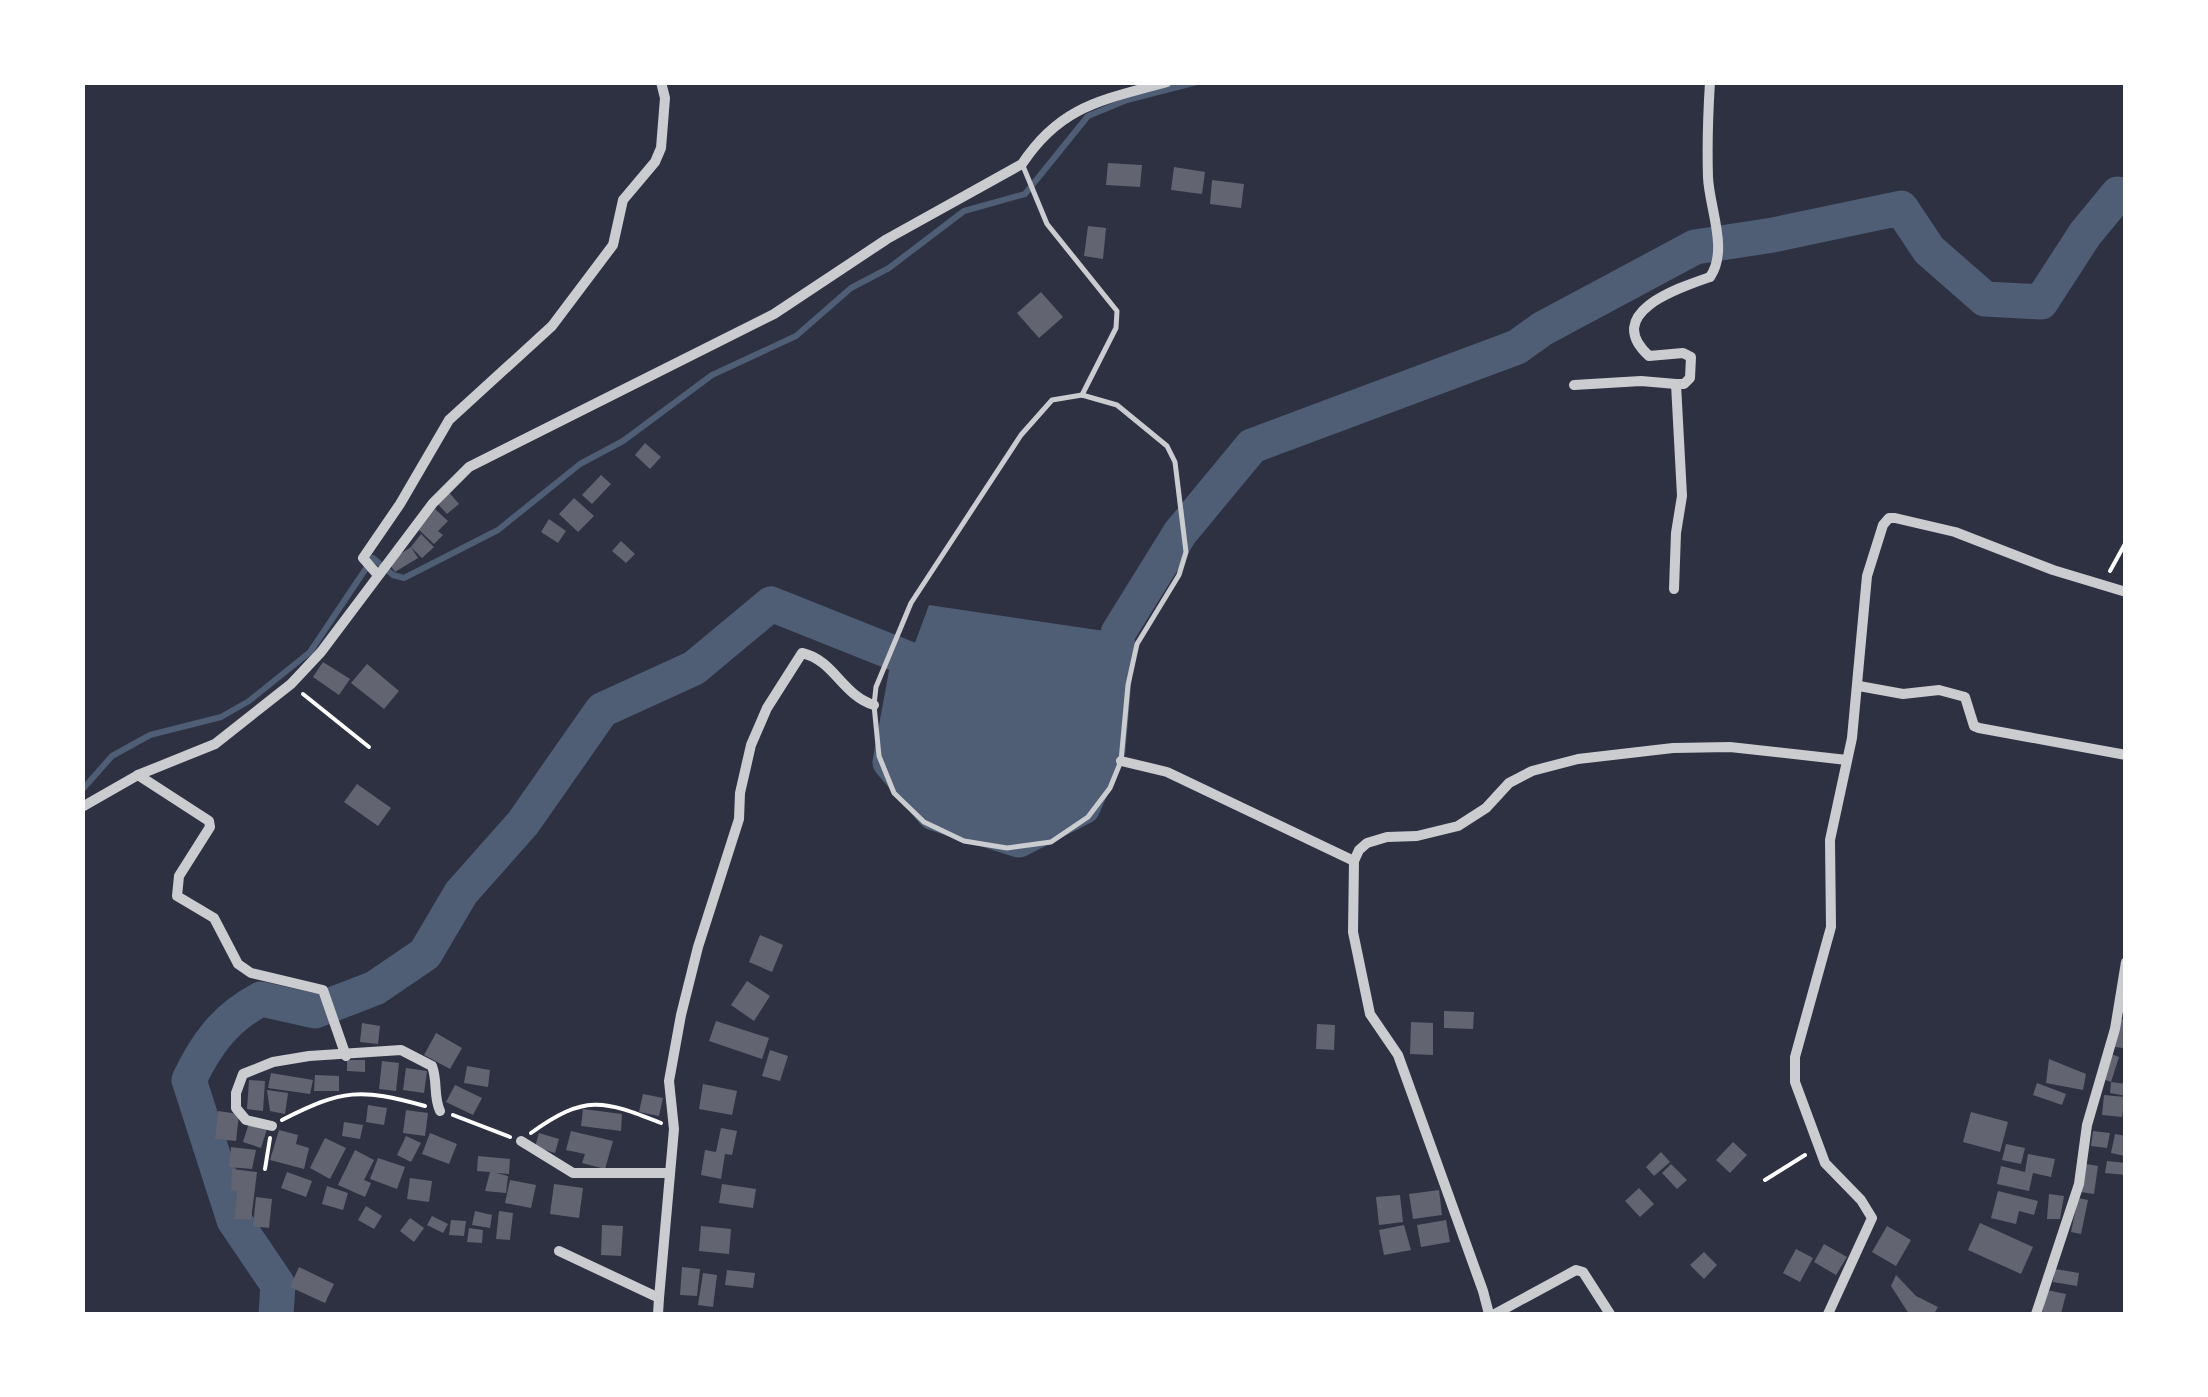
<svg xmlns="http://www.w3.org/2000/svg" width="2208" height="1397" font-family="Inter,sans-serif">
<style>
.water{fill:#4f5d75}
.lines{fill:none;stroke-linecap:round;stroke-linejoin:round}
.stream{stroke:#4f5d75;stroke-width:6}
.river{stroke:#4f5d75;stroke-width:35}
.building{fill:#626471}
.path{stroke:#fff;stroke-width:4}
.service{stroke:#caccd0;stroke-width:5}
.minor{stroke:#caccd0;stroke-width:10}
</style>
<rect width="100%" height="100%" fill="#2d3142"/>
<polygon class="water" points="929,605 1118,633 1124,659 1108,750 1083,807 1019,840 934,813 892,762 909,659"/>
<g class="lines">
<polyline class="stream" points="82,790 112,756 150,735 221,717 249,701 310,652 373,558 393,575 404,578 498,530 580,464 623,441 712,375 796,336 851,288 889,268 964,211 1025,194 1088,116 1127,100 1197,82"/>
<path class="river" d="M276,1314l2,-29 -44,-65 -45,-140c17,-36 36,-62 72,-81l54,12 60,-23 50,-34 36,-61 62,-70 79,-113 92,-42 77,-64 138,55 -19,103 44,51 85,27 64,-33 25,-57 10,-117 62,-100 72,-87 265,-99 25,-18 153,-82 78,-12 128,-27 28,42 56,49 56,3 44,-68 33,-40 8,1"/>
</g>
<g class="building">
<polygon points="1108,163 1142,165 1140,187 1106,185"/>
<polygon points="1174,167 1205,172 1202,194 1171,190"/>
<polygon points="1212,180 1244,184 1241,208 1210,204"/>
<polygon points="1088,226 1106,228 1103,259 1084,256"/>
<polygon points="1041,292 1063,317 1039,338 1017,313"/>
<polygon points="645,443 661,457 650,469 635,455"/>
<polygon points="601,475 611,484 592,504 582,495"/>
<polygon points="448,491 459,504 447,514 436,502"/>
<polygon points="574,498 594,516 578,532 559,514"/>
<polygon points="435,509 448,521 438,531 443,535 434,544 419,530"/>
<polygon points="549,519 566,531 558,543 541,532"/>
<polygon points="421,534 434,547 422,558 411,547 418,558 395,572 388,562 411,547"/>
<polygon points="621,541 635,554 626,563 612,551"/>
<polygon points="323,662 350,679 339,695 313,677"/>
<polygon points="367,664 399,691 384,709 351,683"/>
<polygon points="357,784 391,808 378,826 344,802"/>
<polygon points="760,935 783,945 772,972 749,962"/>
<polygon points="747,981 770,996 754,1021 731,1005"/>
<polygon points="1444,1011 1474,1012 1473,1029 1444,1028"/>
<polygon points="2119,1019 2126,1020 2123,1048 2115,1047"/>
<polygon points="716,1021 769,1038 762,1059 709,1041"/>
<polygon points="1411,1022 1433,1023 1433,1055 1410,1054"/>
<polygon points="362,1023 380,1026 378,1044 360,1042"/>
<polygon points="1317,1024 1335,1025 1334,1050 1316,1049"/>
<polygon points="436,1033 462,1048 450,1069 424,1055"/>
<polygon points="770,1050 788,1056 780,1081 762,1076"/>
<polygon points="2111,1054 2119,1057 2111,1082 2103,1079"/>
<polygon points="2049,1059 2086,1074 2083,1090 2046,1083"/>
<polygon points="347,1060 365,1060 365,1072 347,1071"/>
<polygon points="382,1061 399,1063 396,1091 379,1089"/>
<polygon points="467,1066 490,1070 488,1087 464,1083"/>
<polygon points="406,1068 427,1071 424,1093 403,1090"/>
<polygon points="271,1073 313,1080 310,1094 268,1088"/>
<polygon points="315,1075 339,1076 339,1091 314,1091"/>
<polygon points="249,1080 265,1081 263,1111 247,1109"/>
<polygon points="2111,1082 2126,1084 2126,1096 2110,1093"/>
<polygon points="2037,1083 2066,1094 2062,1105 2033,1095"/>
<polygon points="703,1084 737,1091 732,1115 699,1109"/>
<polygon points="455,1085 482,1098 473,1115 446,1102"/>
<polygon points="267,1090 288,1093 285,1114 270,1111"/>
<polygon points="643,1094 663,1098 659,1116 639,1112"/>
<polygon points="2104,1095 2125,1097 2122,1117 2102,1115"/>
<polygon points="368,1105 387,1108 384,1125 366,1122"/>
<polygon points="583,1109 622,1114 621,1131 581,1126"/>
<polygon points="406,1110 428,1113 425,1136 403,1133"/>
<polygon points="218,1111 239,1114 236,1141 215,1139"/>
<polygon points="1971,1112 2008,1122 2000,1152 1963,1142"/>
<polygon points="344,1122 363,1125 360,1139 342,1136"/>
<polygon points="249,1123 267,1129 261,1148 243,1142"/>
<polygon points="721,1128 737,1131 732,1155 725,1154 721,1179 701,1175 705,1150 716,1152"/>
<polygon points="279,1130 298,1135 296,1144 309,1148 304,1169 270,1160"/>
<polygon points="571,1131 613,1141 605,1169 582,1163 585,1154 566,1150"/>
<polygon points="2093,1131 2110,1133 2107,1148 2091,1146"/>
<polygon points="430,1133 457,1144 449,1164 422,1154"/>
<polygon points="539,1133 559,1139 555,1153 535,1147"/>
<polygon points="2115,1134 2126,1136 2125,1156 2111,1153"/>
<polygon points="406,1136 421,1143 411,1162 397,1155"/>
<polygon points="325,1138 346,1148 330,1179 310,1168"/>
<polygon points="1733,1142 1747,1155 1730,1173 1716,1160"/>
<polygon points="2006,1144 2025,1148 2021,1164 2002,1160"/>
<polygon points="231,1147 256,1150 252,1169 229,1167"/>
<polygon points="355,1150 374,1160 364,1180 371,1183 365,1197 338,1185"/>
<polygon points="1661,1152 1670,1162 1654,1176 1646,1167"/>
<polygon points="2028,1154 2055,1159 2051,1177 2033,1173 2029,1191 1997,1184 2001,1166 2025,1172"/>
<polygon points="478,1156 510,1159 509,1174 496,1173 508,1176 506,1193 485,1191 490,1172 477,1171"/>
<polygon points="378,1158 405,1167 397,1189 370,1179"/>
<polygon points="2107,1161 2126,1163 2126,1175 2105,1173"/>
<polygon points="1671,1164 1687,1180 1677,1189 1662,1173"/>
<polygon points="2086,1164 2098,1166 2094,1194 2081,1192"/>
<polygon points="232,1169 257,1172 251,1220 235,1219 237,1191 231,1190"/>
<polygon points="287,1172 312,1181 306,1197 281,1188"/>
<polygon points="410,1178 432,1181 429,1202 407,1199"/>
<polygon points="510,1180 536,1185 531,1208 505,1203"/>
<polygon points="554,1184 583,1188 579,1218 550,1214"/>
<polygon points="722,1184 756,1189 753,1208 719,1203"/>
<polygon points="327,1186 348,1193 343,1210 322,1204"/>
<polygon points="1639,1188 1654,1204 1640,1217 1625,1201"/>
<polygon points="1439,1190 1442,1215 1413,1219 1409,1194"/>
<polygon points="1998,1191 2038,1201 2034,1215 2019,1211 2016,1224 1991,1218"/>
<polygon points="2049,1194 2064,1196 2060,1219 2047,1219"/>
<polygon points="1400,1195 1403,1222 1379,1225 1376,1197"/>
<polygon points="256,1197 272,1199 269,1228 253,1226"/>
<polygon points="2078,1198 2088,1200 2081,1234 2071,1232"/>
<polygon points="366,1206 382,1216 374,1229 358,1220"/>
<polygon points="475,1211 492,1215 490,1228 472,1225"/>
<polygon points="499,1211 513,1213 510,1240 496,1239"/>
<polygon points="432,1216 448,1224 443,1233 427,1225"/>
<polygon points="410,1218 424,1228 414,1242 400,1231"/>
<polygon points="451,1220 466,1221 464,1236 449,1235"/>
<polygon points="1446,1220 1450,1242 1421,1247 1417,1225"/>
<polygon points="1980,1223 2033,1247 2021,1274 1968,1250"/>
<polygon points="602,1225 623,1226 621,1256 601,1255"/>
<polygon points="1404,1225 1411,1250 1384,1255 1379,1230"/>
<polygon points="701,1226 731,1229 729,1254 699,1251"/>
<polygon points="1887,1226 1911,1240 1896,1266 1872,1252"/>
<polygon points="469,1228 483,1230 482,1243 467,1242"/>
<polygon points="1824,1244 1847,1257 1836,1275 1814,1262"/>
<polygon points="1796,1249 1813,1258 1800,1282 1783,1273"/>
<polygon points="1704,1252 1717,1265 1704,1279 1690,1265"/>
<polygon points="299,1267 334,1284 325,1303 290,1287"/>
<polygon points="682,1267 700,1269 697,1296 680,1295"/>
<polygon points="2055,1269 2079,1273 2077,1286 2053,1282"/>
<polygon points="727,1270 755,1273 753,1288 725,1285"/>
<polygon points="703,1273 717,1275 713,1307 698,1305"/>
<polygon points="1896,1275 1916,1296 1938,1307 1934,1314 1909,1314 1891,1286"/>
<polygon points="2047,1290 2066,1294 2061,1314 2042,1314"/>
</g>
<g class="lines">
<g class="path">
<polyline points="2110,571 2126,542"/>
<polyline points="303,694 369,747"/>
<polyline points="453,1115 510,1137"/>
<path d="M282,1120c61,-31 78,-32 143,-14"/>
<path d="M531,1133c54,-39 72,-33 130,-10"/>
<polyline points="265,1169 270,1138"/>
<polyline points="1765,1180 1805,1155"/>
</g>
<g class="service">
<polyline points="1023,166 1047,224 1117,311 1116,328 1082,395"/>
<polygon points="1082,395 1117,405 1167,446 1175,462 1186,552 1179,575 1137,644 1128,685 1121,761 1110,788 1088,817 1051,842 1007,848 964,841 924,822 894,793 879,756 874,705 876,687 911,603 1021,435 1052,400"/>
</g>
<g class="minor">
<path d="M1574,385l67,-4 35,3h8l6,-6 1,-21 -8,-4 -34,3c-47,-43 29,-68 61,-79 19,-27 -1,-70 -2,-100 -1,-32 0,-63 2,-95"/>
<polyline points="377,574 363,558 400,504 449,420 552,326 613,245 623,200 655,162 661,148 665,98 661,82"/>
<polyline points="1674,589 1676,533 1682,496 1676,384"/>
<polyline points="1859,686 1903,694 1939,690 1965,697 1974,726 1979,728 2126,755"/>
<polyline points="1121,761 1167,772 1354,861"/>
<polyline points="138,775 209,821 210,827 179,876 177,896 214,918 238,964 251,973 323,990 346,1056"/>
<path d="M82,807l56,-32 77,-31 76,-60 30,-32 112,-149 36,-36 305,-153 113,-75 135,-75c39,-59 81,-64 145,-82"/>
<path d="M272,1126l-26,-6 -10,-12v-15l7,-19 30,-12 36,-6 92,-6 31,16c6,16 1,30 8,45"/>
<polyline points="521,1141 573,1173 670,1173"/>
<polyline points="559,1251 659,1298 658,1314"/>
<path d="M659,1298l15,-169 -5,-48 12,-66 17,-68 41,-128 1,-26 11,-48 16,-37 35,-55c32,7 40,42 72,52"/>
<polyline points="1489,1314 1483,1291 1398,1055 1370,1014 1353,932 1354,861 1359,850 1367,843 1387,837 1417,836 1458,826 1486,808 1509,783 1532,771 1578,759 1673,748 1730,747 1847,760"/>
<polyline points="1495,1314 1576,1270 1583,1272 1610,1314"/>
<polyline points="1828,1314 1872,1218 1861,1200 1825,1163 1795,1082 1795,1057 1831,927 1830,840 1852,738 1867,576 1883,525 1889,518 1895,518 1955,532 2053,570 2126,592"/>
<polyline points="2036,1314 2079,1184 2087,1125 2115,1029 2126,962"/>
</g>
</g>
<rect width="2208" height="1397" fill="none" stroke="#ffffff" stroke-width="170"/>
</svg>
